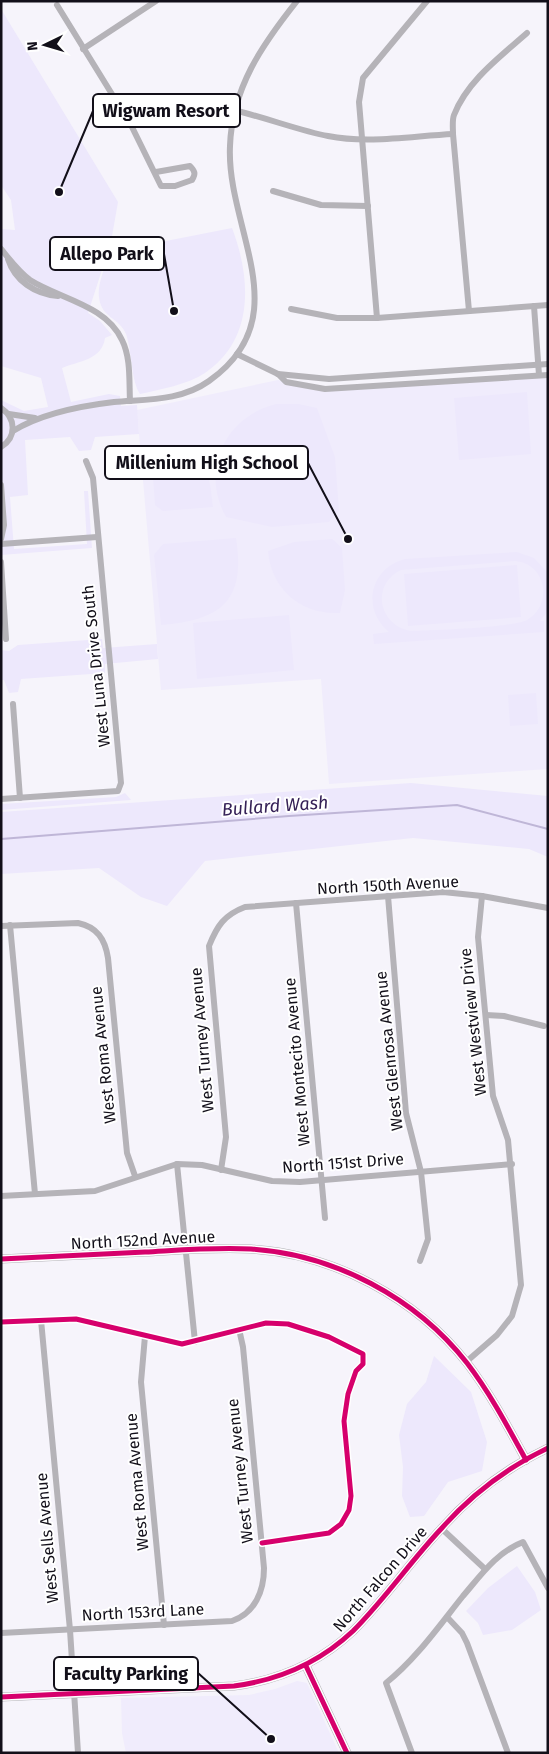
<svg xmlns="http://www.w3.org/2000/svg" width="549" height="1754" font-family="'Fira Sans',sans-serif">
<style>
.built{fill:#f0ecfc}
.green{fill:#ede8fc;fill-rule:evenodd}
.lines{fill:none;stroke-linecap:round;stroke-linejoin:round}
.stream{stroke:#bfb6d7;stroke-width:2}
.street{stroke:#b5b3b8;stroke-width:6}
.secondary{stroke:#b4b3b8;stroke-width:9}
.cycleway-casing{stroke:#fff;stroke-width:8}
.cycleway{stroke:#d6006c;stroke-width:5}
.labels{text-anchor:middle;dominant-baseline:central;stroke-width:4;stroke-linejoin:round;paint-order:stroke}
.street-label{font-size:16px;fill:#120f19;stroke:#fff}
.water-label{font-size:18px;font-style:italic;fill:#352157;stroke:#fff}
.leader{fill:none;stroke:#120f19;stroke-width:2}
.callout-dot{fill:#120f19;stroke:#fff;stroke-width:2}
.callout{fill:#fff;stroke:#120f19;stroke-width:2}
.callout-label{font-size:18px;text-anchor:middle;font-weight:bold;fill:#120f19}
</style>
<rect width="100%" height="100%" fill="#f6f4fb"/>
<g class="built">
<polygon points="548,377 548,769 329,784 321,679 161,690 137,410 278,380 310,389"/>
<polygon points="297,1681 307,1683 339,1753 126,1753 122,1733 121,1698 249,1695 275,1689"/>
</g>
<g class="green">
<path d="M1,9l117,193 -7,40 -23,71 12,8 12,14 -7,3c-3,22 -26,23 -43,30l9,34 38,-8 11,2 1,10 16,-1 2,29 -44,3 -4,13 -12,1 -9,-14 -45,3 3,55 -18,2 4,52 73,-5 -3,-53h4l4,57 -91,7v-155l23,11 24,-4 -7,-29 -40,-12v-137l14,1 -4,-30 -10,-15z"/>
<path d="M232,228c19,50 23,111 -27,145 -19,12 -43,16 -65,21 -9,-13 -8,-43 -14,-60 -6,-16 -25,-16 -27,-37 -2,-13 7,-32 11,-45z"/>
<polygon points="527,392 531,454 459,460 454,398"/>
<path d="M276,404h22l19,4 18,49 4,54 -10,11 -57,5 -46,-10c-26,-46 -2,-100 50,-113z"/>
<path d="M170,447c38,3 39,27 43,60l-50,4 -8,-6 -4,-56z"/>
<path d="M236,538c10,63 -15,82 -75,87l-7,-70 9,-11z"/>
<path d="M332,539l10,9 3,42 -5,23h-3c-37,1 -66,-25 -69,-62l26,-9z"/>
<path d="M517,552l17,6 14,15v38l-8,10h4v11l-170,12 -1,-10 16,-2c-28,-23 -19,-64 16,-73zM515,561c12,1 22,8 26,19 6,15 0,32 -14,40 -16,8 -94,10 -116,11 -32,-5 -41,-46 -10,-61z"/>
<polygon points="517,565 521,617 408,626 404,574"/>
<polygon points="289,615 294,670 197,679 193,623"/>
<polygon points="102,639 103,648 157,644 158,659 105,664 105,673 21,679 18,692 9,693 4,680 1,680 1,650 9,651 18,645"/>
<polygon points="536,693 538,724 510,726 508,695"/>
<polygon points="411,783 548,796 548,857 529,849 413,838 205,861 167,906 141,897 99,868 1,874 1,812"/>
<polygon points="125,793 131,800 1,810 1,804 116,797"/>
<polygon points="434,1356 471,1392 487,1442 482,1471 448,1482 424,1516 410,1517 402,1496 403,1467 399,1435 407,1404 426,1382"/>
<polygon points="517,1566 535,1592 541,1610 512,1630 483,1635 478,1623 466,1611 488,1588"/>
</g>
<g class="lines">
<polyline class="stream" points="1,839 289,816 457,805 548,829"/>
<g class="street">
<path d="M57,5l74,120 30,61h14l17,-6c4,-6 3,-9 -2,-14l-34,6"/>
<polyline points="83,49 156,1"/>
<path d="M131,125c17,-8 33,-16 53,-20 37,-6 104,24 144,31 40,8 84,0 125,-2"/>
<polyline points="273,191 321,205 368,206"/>
<path d="M1,249c9,11 18,23 29,31 30,19 76,25 92,60 9,18 7,41 8,61"/>
<path d="M8,259c7,22 27,35 50,37"/>
<polyline points="534,306 539,375"/>
<polyline points="291,309 337,318 377,318 548,305"/>
<path d="M469,311l-16,-177c0,-6 -1,-14 1,-19 13,-34 47,-59 73,-82"/>
<polyline points="377,318 359,102 363,78 427,1"/>
<polyline points="237,354 278,374 286,382 325,389 548,375"/>
<polyline points="278,374 329,379 548,364"/>
<path d="M1,408c15,10 16,29 0,39"/>
<polyline points="9,414 35,418"/>
<path d="M13,431c29,-18 67,-25 101,-29 33,-3 67,-1 95,-21 91,-64 17,-152 21,-235 2,-58 32,-101 67,-145"/>
<polyline points="1,485 4,525 1,539"/>
<polyline points="1,544 97,537"/>
<polyline points="1,562 6,639"/>
<polyline points="13,704 20,798"/>
<polyline points="1,799 118,791 121,783 93,478 86,461"/>
<polyline points="388,896 406,1113 421,1172 428,1239 420,1261"/>
<polyline points="296,903 325,1218"/>
<polyline points="10,925 35,1194"/>
<path d="M1,926l77,-3c19,4 27,16 30,35l19,195 8,23"/>
<polyline points="486,1015 504,1016 544,1026"/>
<polyline points="177,1164 195,1342"/>
<path d="M221,1170l5,-33 -17,-191c8,-20 15,-31 36,-39l198,-15 39,4 66,12"/>
<polyline points="1,1196 95,1191 177,1164 202,1165 272,1181 300,1182 512,1164"/>
<polyline points="41,1320 70,1630 78,1753"/>
<polyline points="1,1322 76,1319 182,1344 266,1323 288,1324 329,1337 363,1354 363,1364 356,1371 348,1394 344,1421 351,1496 349,1510 341,1524 329,1533 262,1543"/>
<polyline points="145,1336 141,1382 164,1625"/>
<polyline points="466,1362 497,1335 512,1316 521,1285 508,1140 493,1096 478,937 482,896"/>
<polyline points="441,1528 485,1569"/>
<polyline points="447,1617 462,1633 467,1643 508,1753"/>
<path d="M1,1633l231,-12c23,-8 32,-30 32,-53l-21,-221 -4,-18"/>
<path d="M412,1753l-26,-70c30,-24 53,-57 77,-87 18,-21 34,-44 60,-54l25,46"/>
</g>
<g class="secondary">
<path d="M1,1259c48,-2 96,-5 144,-7 36,-2 71,-5 106,-3 83,5 165,49 216,114 23,30 41,64 59,97"/>
<polyline points="306,1666 347,1753"/>
<path d="M1,1697l233,-11c46,-6 85,-23 119,-55 32,-32 57,-69 88,-102 29,-33 67,-62 107,-81"/>
</g>
<g class="cycleway-casing">
<g id="cycleway">
<path d="M1,1259c48,-2 96,-5 144,-7 36,-2 71,-5 106,-3 83,5 165,49 216,114 23,30 41,64 59,97"/>
<polyline points="1,1322 76,1319 182,1344 266,1323 288,1324 329,1337 363,1354 363,1364 356,1371 348,1394 344,1421 351,1496 349,1510 341,1524 329,1533 262,1543"/>
<polyline points="306,1666 347,1753"/>
<path d="M1,1697l233,-11c46,-6 85,-23 119,-55 32,-32 57,-69 88,-102 29,-33 67,-62 107,-81"/>
</g>
</g>
<use href="#cycleway" class="cycleway"/>
</g>
<g class="labels">
<g class="street-label">
<text transform="translate(96 666) rotate(-96)">West Luna Drive South</text>
<text transform="translate(388 885) rotate(-3)">North 150th Avenue</text>
<text transform="translate(473 1022) rotate(-96)">West Westview Drive</text>
<text transform="translate(202 1040) rotate(-95)">West Turney Avenue</text>
<text transform="translate(389 1051) rotate(-96)">West Glenrosa Avenue</text>
<text transform="translate(103 1055) rotate(-96)">West Roma Avenue</text>
<text transform="translate(297 1062) rotate(-95)">West Montecito Avenue</text>
<text transform="translate(343 1163) rotate(-4)">North 151st Drive</text>
<text transform="translate(143 1240) rotate(-3)">North 152nd Avenue</text>
<text transform="translate(240 1471) rotate(-96)">West Turney Avenue</text>
<text transform="translate(137 1482) rotate(-95)">West Roma Avenue</text>
<text transform="translate(47 1538) rotate(-95)">West Sells Avenue</text>
<text transform="translate(380 1579) rotate(-49)">North Falcon Drive</text>
<text transform="translate(143 1612) rotate(-3)">North 153rd Lane</text>
</g>
<g class="water-label">
<text transform="translate(275 806) rotate(-4)">Bullard Wash</text>
</g>
</g>
<path class="leader" d="M59 192L93 111M174 311L164 254M348 539L308 463M271 1739L198 1673"/>
<g class="callout-dot">
<circle cx="59" cy="192" r="5"/>
<circle cx="174" cy="311" r="5"/>
<circle cx="348" cy="539" r="5"/>
<circle cx="271" cy="1739" r="5"/>
</g>
<g class="callout">
<rect x="93" y="94" width="147" height="33" rx="5"/>
<rect x="50" y="237" width="114" height="33" rx="5"/>
<rect x="105" y="446" width="203" height="33" rx="5"/>
<rect x="54" y="1657" width="144" height="33" rx="5"/>
</g>
<g class="callout-label">
<text x="166" y="117">Wigwam Resort</text>
<text x="107" y="260">Allepo Park</text>
<text x="207" y="469">Millenium High School</text>
<text x="126" y="1680">Faculty Parking</text>
</g>
<rect width="549" height="1754" fill="none" stroke="#120f19" stroke-width="5"/>
<g transform="translate(45 45) rotate(265)" stroke="#ffffff" stroke-width="4" paint-order="stroke">
<path d="M0-4L9 19L0 12L-9 19Z" fill="#120f19"/>
<text y="-8" font-size="14" font-weight="bold" text-anchor="middle" fill="#120f19">N</text>
</g>
</svg>
